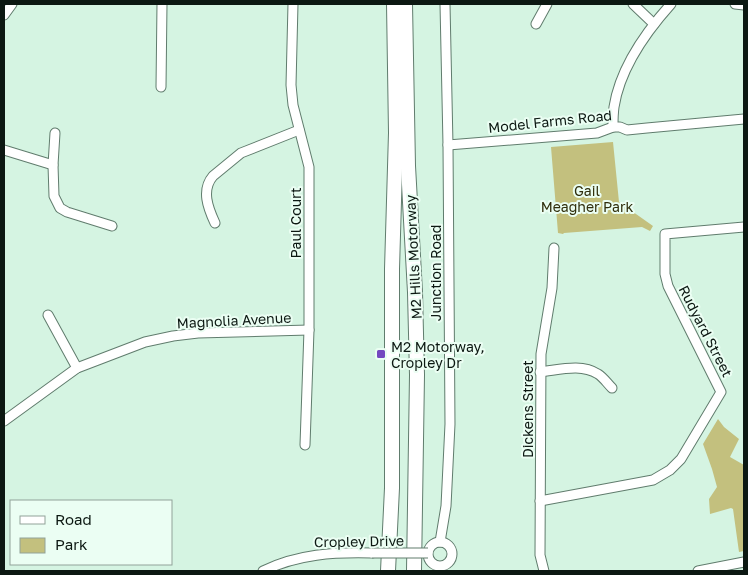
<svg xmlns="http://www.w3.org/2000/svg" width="748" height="575" font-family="'Golos Text',sans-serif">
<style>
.green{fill:#c3c07e}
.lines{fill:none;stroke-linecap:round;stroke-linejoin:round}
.minor-casing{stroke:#607c6d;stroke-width:11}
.highway-casing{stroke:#607c6d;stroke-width:16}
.minor{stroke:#fff;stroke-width:9}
.highway{stroke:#fff;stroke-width:14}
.minor-bridge-casing{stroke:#607c6d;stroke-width:11;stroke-linecap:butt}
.minor-bridge{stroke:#fff;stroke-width:9}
.poi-dot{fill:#7548c0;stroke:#ebfef3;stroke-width:2}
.labels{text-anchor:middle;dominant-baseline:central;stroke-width:4;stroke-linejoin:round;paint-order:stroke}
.street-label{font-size:14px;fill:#0c1812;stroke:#ebfef3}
.park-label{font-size:14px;fill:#302e0c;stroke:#ebfef3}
.poi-label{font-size:14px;fill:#0c1812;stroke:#ebfef3;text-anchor:start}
</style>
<rect width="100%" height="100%" fill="#d5f4e2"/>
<g class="green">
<polygon points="613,142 619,202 653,226 650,231 642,227 564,233 563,234 558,233 551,147"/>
<polygon points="718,419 724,427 739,439 730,457 744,465 744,551 739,552 733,509 731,508 710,514 709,499 717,487 712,469 703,444"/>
</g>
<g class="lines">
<g class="minor-casing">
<g id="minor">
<polyline points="293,4 291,85 293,105 309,167 309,330 305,445"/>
<polyline points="633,4 654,24"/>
<polyline points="735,4 744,5"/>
<polyline points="4,15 12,4"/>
<polyline points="536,24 547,4"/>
<polyline points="161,87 162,4"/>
<path d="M613,127c0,-7 0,-13 1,-20 6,-39 31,-74 57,-103"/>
<polyline points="55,133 53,165 54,196 60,208 67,212 112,226"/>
<polyline points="448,145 597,133 613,127 620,127 627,130 647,128 744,119"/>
<polyline points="4,150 53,165"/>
<path d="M215,223c-7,-15 -14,-33 -2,-47l28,-23 58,-23"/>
<polyline points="48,315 77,368"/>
<path d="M540,372c19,-2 41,-9 58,2 5,3 9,9 14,14"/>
<polyline points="4,421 77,368 145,342 173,336 198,333 309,330"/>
<polyline points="540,501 653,480 670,470 681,459 721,392 668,286 665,274 665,234 744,227"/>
<circle cx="440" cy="554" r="12"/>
<polyline points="440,542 446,506 450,424 448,145 445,4"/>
<path d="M263,571c35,-17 71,-19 109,-18"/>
<polyline points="544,571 540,555 541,354 552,288 554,248"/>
<polyline points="698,571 744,562"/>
</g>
</g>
<g class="highway-casing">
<g id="highway">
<polyline points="405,4 408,166 415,292 417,375 414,571"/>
<polyline points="388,571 392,488 392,269 396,133 394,4"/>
</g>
</g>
<use href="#minor" class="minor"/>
<use href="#highway" class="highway"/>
<g class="minor-bridge-casing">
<polyline id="minor-bridge" points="372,553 428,553"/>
</g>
<use href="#minor-bridge" class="minor-bridge"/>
</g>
<rect class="poi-dot" x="376" y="349" width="10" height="10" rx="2.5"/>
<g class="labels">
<g class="street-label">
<text transform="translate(550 121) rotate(-6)">Model Farms Road</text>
<text transform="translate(295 223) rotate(-90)">Paul Court</text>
<text transform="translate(413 257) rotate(-93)">M2 Hills Motorway</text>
<text transform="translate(435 273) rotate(-90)">Junction Road</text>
<text transform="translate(234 320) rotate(-3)">Magnolia Avenue</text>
<text transform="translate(706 331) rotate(63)">Rudyard Street</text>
<text transform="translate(527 409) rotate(-90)">Dickens Street</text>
<text transform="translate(359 541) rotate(-1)">Cropley Drive</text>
</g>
<g class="park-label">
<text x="587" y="190">Gail<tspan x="587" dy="16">Meagher Park</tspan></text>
</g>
<g class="poi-label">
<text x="391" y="346">M2 Motorway,<tspan x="391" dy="16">Cropley Dr</tspan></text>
</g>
</g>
<rect width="748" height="575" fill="none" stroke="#0c1812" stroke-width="10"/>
<rect x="10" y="500" width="162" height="65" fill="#ebfef3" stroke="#92a299"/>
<rect x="20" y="516" width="25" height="8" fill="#ffffff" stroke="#92a299"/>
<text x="55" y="525" font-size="15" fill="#0c1812">Road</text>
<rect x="20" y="538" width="25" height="15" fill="#c3c07e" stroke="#92a299"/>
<text x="55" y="550" font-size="15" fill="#0c1812">Park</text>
</svg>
